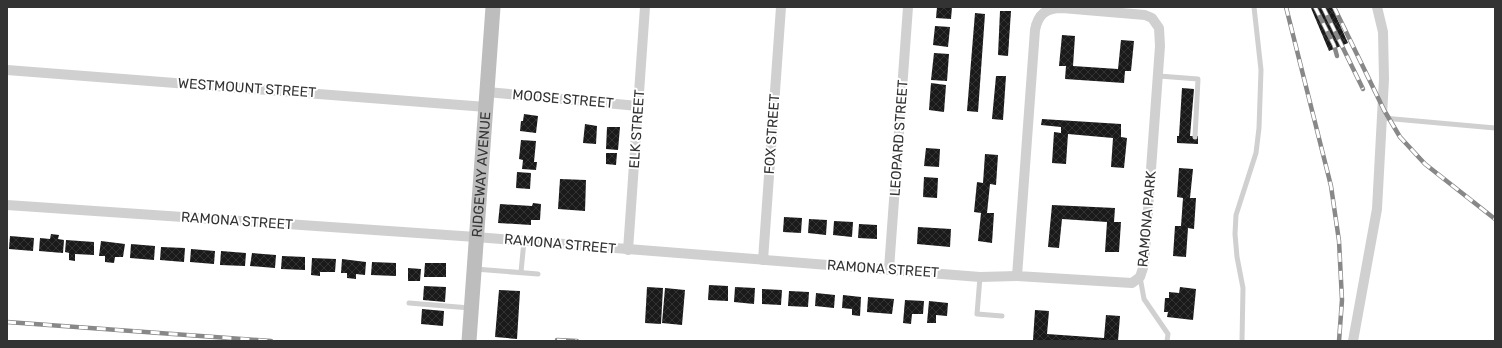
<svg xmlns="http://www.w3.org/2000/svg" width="1502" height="348" font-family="Rubik,sans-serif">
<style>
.building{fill:url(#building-cross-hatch)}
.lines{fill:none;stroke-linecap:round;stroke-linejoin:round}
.lane{stroke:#d0d0d0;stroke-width:5}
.street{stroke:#d0d0d0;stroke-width:10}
.secondary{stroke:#bdbdbd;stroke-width:15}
.rail-casing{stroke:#888;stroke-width:4.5}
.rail{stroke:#fff;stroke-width:3;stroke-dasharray:9;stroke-linecap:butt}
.labels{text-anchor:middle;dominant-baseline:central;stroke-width:4;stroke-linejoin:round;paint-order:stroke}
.street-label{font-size:14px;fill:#333;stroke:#fff}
</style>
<defs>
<pattern id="building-cross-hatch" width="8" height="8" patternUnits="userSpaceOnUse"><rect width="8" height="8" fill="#1a1a1a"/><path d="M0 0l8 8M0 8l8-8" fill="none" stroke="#333"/></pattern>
</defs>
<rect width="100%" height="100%" fill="#fff"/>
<g class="building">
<polygon points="937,7 952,7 951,19 936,18"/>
<polygon points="1314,7 1332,7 1348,43 1329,51 1311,8"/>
<polygon points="1000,11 1011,11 1008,56 998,55"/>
<polygon points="975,13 985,14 978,112 967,111"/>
<polygon points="935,26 950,27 948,47 933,45"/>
<polygon points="1062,35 1075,36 1073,66 1118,69 1121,40 1134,41 1131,71 1125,71 1124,83 1065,79 1066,66 1059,66"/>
<polygon points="934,53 949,54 947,81 931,80"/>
<polygon points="996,76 1006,76 1003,120 992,119"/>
<polygon points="931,83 946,85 944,112 929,110"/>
<polygon points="1182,88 1194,89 1190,136 1198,136 1198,144 1177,143 1177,136 1179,136"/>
<polygon points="524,114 538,116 536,133 520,131 521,121 523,121"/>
<polygon points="1042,119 1121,124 1121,137 1127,138 1124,168 1111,167 1113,138 1068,134 1066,164 1052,163 1054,132 1061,133 1061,127 1041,125"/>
<polygon points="585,124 597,126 596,144 583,143"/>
<polygon points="607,127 620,127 618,150 606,149"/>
<polygon points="521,140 536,141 534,162 537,162 536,170 522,169 523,160 519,159"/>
<polygon points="926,148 940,149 939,167 924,166"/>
<polygon points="606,153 617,153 616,165 606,164"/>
<polygon points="985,154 998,155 996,185 990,184 987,213 994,213 992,243 978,241 981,213 974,212 977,182 983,183"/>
<polygon points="1179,168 1193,169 1190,198 1196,198 1194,229 1188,228 1186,257 1173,256 1175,226 1181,226 1183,198 1177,197"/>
<polygon points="517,172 531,173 530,189 516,188"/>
<polygon points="924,177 938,178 937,198 923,197"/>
<polygon points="560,179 586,180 585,211 558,209"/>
<polygon points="533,203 541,204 540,220 531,220 531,225 498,223 500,204 532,206"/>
<polygon points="1052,205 1115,208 1114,222 1121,222 1119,252 1105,252 1107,222 1062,219 1059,248 1048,247"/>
<polygon points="784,217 802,218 801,233 783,232"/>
<polygon points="809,219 827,220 826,235 808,233"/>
<polygon points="834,221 853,222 852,237 833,235"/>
<polygon points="859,224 877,225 877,239 858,238"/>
<polygon points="918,227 951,229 950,247 917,244"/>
<polygon points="51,234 59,235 58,239 64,240 63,253 39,251 40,238 50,239"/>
<polygon points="10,236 34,238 33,251 9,249"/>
<polygon points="66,240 94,242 94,255 75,254 75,261 69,260 69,253 65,252"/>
<polygon points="101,241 125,244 123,257 115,257 114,263 105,262 105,256 99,256"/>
<polygon points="131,244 155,246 154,260 130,258"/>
<polygon points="161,247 185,248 184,262 160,260"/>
<polygon points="191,249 215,251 214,264 190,262"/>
<polygon points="221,251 246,253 245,266 220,265"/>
<polygon points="252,253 276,255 275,268 250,266"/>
<polygon points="282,256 305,257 305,270 281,269"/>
<polygon points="312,258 336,259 335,272 320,272 320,276 311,275"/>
<polygon points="342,259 366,262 365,275 356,274 356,279 347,278 347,273 341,273"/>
<polygon points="372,262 396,263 396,276 371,275"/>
<polygon points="425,263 446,263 446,277 424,277"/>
<polygon points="408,268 421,269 420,281 408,281"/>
<polygon points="709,285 728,286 728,301 708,300"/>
<polygon points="424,286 446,287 445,302 423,300"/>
<polygon points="647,287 663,288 661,324 645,323"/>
<polygon points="735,287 755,288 754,304 734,302"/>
<polygon points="1180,287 1196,289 1193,320 1167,317 1168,312 1164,312 1165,298 1169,298 1169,292 1179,293"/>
<polygon points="665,288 685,290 682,325 662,323"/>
<polygon points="762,289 782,290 781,305 762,304"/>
<polygon points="499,290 520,291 517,339 495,337"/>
<polygon points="789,291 809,292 808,307 788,306"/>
<polygon points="816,293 835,295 834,308 815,306"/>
<polygon points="843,295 861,297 860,316 852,315 852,309 842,308"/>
<polygon points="868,297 894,299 892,314 867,312"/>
<polygon points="905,300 924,301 923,314 912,314 911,324 903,323"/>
<polygon points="929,301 948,303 947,316 936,315 936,323 927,323"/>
<polygon points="422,309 444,311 443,326 421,324"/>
<polygon points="1035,310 1049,311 1047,334 1104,338 1106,315 1120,316 1118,341 1033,340"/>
</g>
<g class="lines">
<g class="lane">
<polyline points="1159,76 1198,79 1195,137"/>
<polyline points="1383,118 1495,128"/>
<polyline points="475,269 538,274"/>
<polyline points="521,272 524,241"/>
<polyline points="980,277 977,314 1002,316"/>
<polyline points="1140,277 1144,299 1168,334 1167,341"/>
<polyline points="409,303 470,308"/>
<polyline points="1242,341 1243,288 1237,257 1235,234 1236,215 1256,153 1259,128 1261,70 1254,7"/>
</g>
<g class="street">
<path d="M1062,8l83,7 7,3 7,10 1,18 -16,219 -4,12 -8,6 -115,-7 18,-246c3,-16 11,-22 27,-22z"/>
<polyline points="7,70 486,107"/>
<polyline points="487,92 638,106"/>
<polyline points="7,205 476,237 980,277 1017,276"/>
<polyline points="628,250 645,7"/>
<polyline points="763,260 781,7"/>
<polyline points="889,269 908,7"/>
<polyline points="1353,341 1377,209 1384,79 1383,32 1377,7"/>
</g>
<path class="secondary" id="s1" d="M469,341l24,-334"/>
<g class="rail-casing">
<g id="rail">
<polyline points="1286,7 1331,186 1339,241 1342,300 1339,341"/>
<polyline points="1315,7 1334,45 1337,56"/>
<polyline points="1323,7 1363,89"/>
<polyline points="1334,7 1384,110 1400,137 1425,164 1495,219"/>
<polyline points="7,322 271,341"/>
<polyline points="557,340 577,341"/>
</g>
</g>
<use href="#rail" class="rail"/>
</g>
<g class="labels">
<g class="street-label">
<text transform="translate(247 88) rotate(4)">WESTMOUNT STREET</text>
<text transform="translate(563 99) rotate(5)">MOOSE STREET</text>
<text transform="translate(637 129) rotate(-86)">ELK STREET</text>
<text transform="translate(772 134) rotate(-86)">FOX STREET</text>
<text transform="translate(899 138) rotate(-86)">LEOPARD STREET</text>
<text stroke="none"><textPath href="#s1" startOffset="167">RIDGEWAY AVENUE</textPath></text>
<text transform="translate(1147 219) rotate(-85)">RAMONA PARK</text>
<text transform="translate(237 221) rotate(4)">RAMONA STREET</text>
<text transform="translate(560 244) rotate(5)">RAMONA STREET</text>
<text transform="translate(883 269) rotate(4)">RAMONA STREET</text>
</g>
</g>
<rect width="1502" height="348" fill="none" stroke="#333333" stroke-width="16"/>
</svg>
